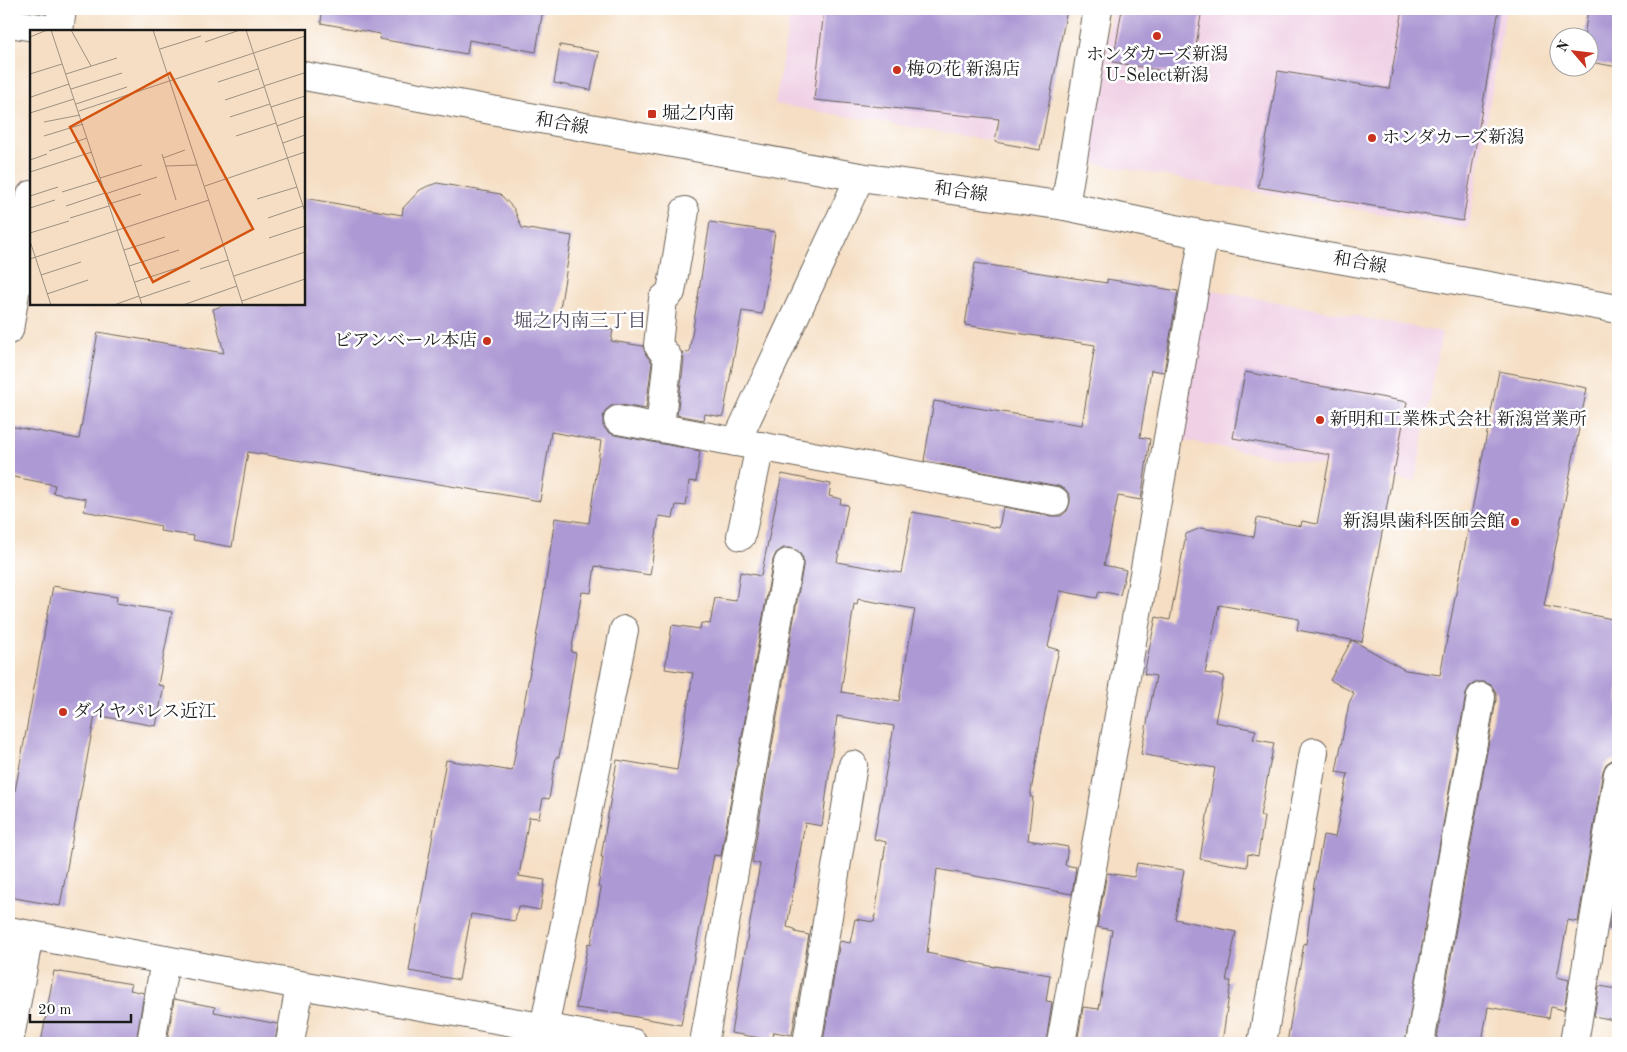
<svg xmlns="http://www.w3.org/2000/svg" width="1627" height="1052" font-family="'Old Standard TT','Noto Serif JP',serif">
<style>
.built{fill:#f0d0e5}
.building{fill:#ad9ad4;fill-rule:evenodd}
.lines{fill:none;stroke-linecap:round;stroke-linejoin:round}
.minor-casing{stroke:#686056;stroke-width:30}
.major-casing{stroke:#686056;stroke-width:30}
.minor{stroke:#fff;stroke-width:28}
.major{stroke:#fff;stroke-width:28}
.poi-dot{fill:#c8321e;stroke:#fff;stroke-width:2}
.labels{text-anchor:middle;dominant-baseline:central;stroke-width:5;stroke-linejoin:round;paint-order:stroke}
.poi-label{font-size:18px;fill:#1c1c1c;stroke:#fff;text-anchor:start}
.street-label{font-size:18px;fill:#1c1c1c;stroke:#fff}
.neighbourhood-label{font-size:19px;fill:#4f485c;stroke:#fff}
.inset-road{fill:none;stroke:#9e9080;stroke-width:1}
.view{fill:#d4530e;fill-opacity:0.15;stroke:#d4530e;stroke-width:2.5}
.inset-edge{fill:none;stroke:#1c1c1c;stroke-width:2.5}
</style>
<rect width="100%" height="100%" fill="#fff"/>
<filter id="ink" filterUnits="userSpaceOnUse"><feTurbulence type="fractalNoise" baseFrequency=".02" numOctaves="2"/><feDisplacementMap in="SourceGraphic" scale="10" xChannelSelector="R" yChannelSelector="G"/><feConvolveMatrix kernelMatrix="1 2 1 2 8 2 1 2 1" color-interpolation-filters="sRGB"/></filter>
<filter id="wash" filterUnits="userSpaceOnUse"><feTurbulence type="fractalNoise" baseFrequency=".0096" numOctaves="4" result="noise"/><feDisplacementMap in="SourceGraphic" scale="20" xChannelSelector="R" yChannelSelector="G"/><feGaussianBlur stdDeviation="1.12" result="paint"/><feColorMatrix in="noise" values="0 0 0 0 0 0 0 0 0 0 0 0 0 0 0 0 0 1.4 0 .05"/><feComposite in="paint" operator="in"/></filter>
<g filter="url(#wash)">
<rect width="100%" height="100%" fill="#f5dec3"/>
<g class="built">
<polygon points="791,9 1014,9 992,141 775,104"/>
<polygon points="1112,9 1506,9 1468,229 1086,162"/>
<polygon points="1207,289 1442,332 1415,482 1180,440"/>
</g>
<g id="blocks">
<g class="building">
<polygon points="322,9 543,9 536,52 469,40 467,54 379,39 380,34 321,23"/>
<polygon points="824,9 1067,9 1040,150 995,142 999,119 814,100"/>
<polygon points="1122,9 1202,9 1191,76 1113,62"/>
<polygon points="1403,9 1499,9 1463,221 1258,187 1278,71 1389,89"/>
<polygon points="1588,9 1618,9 1618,67 1590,62 1590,38 1584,38"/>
<polygon points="560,45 599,52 591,90 554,83"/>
<polygon points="437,183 500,194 514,209 522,228 572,236 558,321 613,330 611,341 643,346 646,355 652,362 646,409 621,405 612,405 606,410 603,417 603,426 608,432 615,435 700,451 696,482 689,481 686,506 676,505 673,518 659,516 650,575 595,566 591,593 582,592 571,652 576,653 559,757 556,757 549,799 543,798 539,818 529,817 519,876 545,880 540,910 518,906 515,921 471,914 459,980 409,971 446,760 512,771 544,593 555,518 589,523 601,441 551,432 540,501 248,452 232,547 193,540 194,536 160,531 161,526 84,511 86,499 53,493 55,485 9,476 9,426 79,439 98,332 224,353 213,309 227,304 304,304 304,198 402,215 403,208 420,190 428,186"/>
<polygon points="710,222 775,232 762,314 742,311 723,417 705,414 704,420 677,415 684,360 682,352 689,353"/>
<path d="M975,263l132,20v-4l71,12 -14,81 -13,-2 -11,67 10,2 -9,61 -23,-4 -14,69 22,5 -6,25 -21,-4 -2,7 -37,-7 -12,56 11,3 -14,62 -15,85h3l-5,43 40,7 -3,18 11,2 -4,27 -135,-25 -10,84 68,14v-1l55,9 -4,26 6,1 -6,41h-209l-14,-2 17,-100 10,2 5,-24 19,3 12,-80 -12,-3 20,-113 -57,-10 -15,110 -17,-3 -18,104 8,2v3l14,3 -17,100 -18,-3 -2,8 -41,-7 29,-169 -8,-2 51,-296v-8l-5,-7 -8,-3h-7l-7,5 -3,7 -52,296 -7,-1 -33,170 -61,-11 -44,-6 12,-65 3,1 10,-56 -3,-1 5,-30h-2l16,-97 60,10 16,-97 -28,-4 7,-44 28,4 1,-6 9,1 5,-26 21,3 4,-29 21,4 21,-102 49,10 -2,12 12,3 -1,5 8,1 -11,57 64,11 11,-61 87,16 4,-21 49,9h9l6,-5 3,-8v-8l-5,-6 -7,-3 -134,-25 10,-60 148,24 13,-80 -130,-20zM858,599l57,10 -16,92 -58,-9 13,-88 3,1z"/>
<polygon points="1499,371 1587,388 1544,606 1618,620 1618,759 1612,760 1606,764 1603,771 1578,922 1568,920 1557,977 1569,980 1564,1010 1551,1007 1549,1018 1488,1007 1482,1042 1460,1039 1459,1043 1436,1043 1496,700 1496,692 1491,685 1484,682 1476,682 1469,687 1466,694 1405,1043 1287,1043 1304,943 1306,944 1314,884 1323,835 1335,837 1348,774 1336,772 1349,703 1354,693 1330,680 1352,640 1405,670 1440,675"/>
<polygon points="1245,372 1407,402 1395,467 1394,467 1362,642 1297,630 1299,619 1219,605 1205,673 1224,676 1215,722 1256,730 1253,739 1274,743 1260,816 1264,817 1258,856 1248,854 1247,867 1200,859 1215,768 1141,754 1156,676 1144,674 1156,617 1170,620 1186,534 1201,528 1254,537 1257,518 1301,526 1302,521 1317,524 1330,455 1233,438"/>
<polygon points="53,586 117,597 116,603 172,612 158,685 164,686 156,726 95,715 60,906 9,897 9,790 15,791"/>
<polygon points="1137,863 1184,870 1175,919 1236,932 1226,981 1231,981 1222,1043 1077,1043 1083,1007 1099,1009 1112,930 1097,927 1107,873 1134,877"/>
<polygon points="1618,869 1618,931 1609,929"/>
<polygon points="54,971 132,984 130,990 144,993 136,1043 41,1043"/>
<polygon points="1599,986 1618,989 1618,1021 1594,1016"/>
<polygon points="174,999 215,1007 214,1012 278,1024 275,1043 167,1043"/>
</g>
</g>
</g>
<g filter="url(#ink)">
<use href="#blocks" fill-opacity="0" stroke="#686056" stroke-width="1"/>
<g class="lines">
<g class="minor-casing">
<g id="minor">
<polyline points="59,31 62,9"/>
<polyline points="1065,206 1098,9"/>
<polyline points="9,330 31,195"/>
<polyline points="618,420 1055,501"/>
<polyline points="660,427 668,358 658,345 663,299 671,292 685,211"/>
<polyline points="736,442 860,177"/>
<polyline points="741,536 760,446"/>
<polyline points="9,931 300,985 633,1043"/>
<polyline points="544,1028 624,630"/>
<polyline points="9,1043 29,935"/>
<polyline points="151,1043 165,960"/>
<polyline points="290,1043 300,985"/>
<polyline points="704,1043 788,563"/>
<polyline points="807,1043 853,765"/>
<polyline points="1061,1043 1204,235"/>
<polyline points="1262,1043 1314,752"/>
<polyline points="1420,1043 1481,697"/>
<polyline points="1574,1043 1618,774"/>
</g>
</g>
<g class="major-casing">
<g id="major">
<polyline points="9,23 59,31"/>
<polyline points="304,76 860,177 1065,206 1204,235 1618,309"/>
</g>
</g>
<use href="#minor" class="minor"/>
<use href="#major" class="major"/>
</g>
</g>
<g class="poi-dot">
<circle cx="1157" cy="36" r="5"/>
<circle cx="897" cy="70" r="5"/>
<rect x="647" y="109" width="10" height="10" rx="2.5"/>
<circle cx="1372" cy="138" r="5"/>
<circle cx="487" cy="341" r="5"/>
<circle cx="1320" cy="420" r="5"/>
<circle cx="1515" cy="522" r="5"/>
<circle cx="63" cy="712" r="5"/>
</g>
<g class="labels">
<g class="poi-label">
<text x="1157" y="55" text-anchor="middle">ホンダカーズ新潟<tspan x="1157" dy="21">U-Select新潟</tspan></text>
<text x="907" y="70">梅の花 新潟店</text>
<text x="662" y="114">堀之内南</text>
<text x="1382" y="138">ホンダカーズ新潟</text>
<text x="477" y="341" text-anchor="end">ビアンベール本店</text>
<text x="1330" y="420">新明和工業株式会社 新潟営業所</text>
<text x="1505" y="522" text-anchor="end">新潟県歯科医師会館</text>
<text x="73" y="712">ダイヤパレス近江</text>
</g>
<g class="street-label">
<text transform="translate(562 124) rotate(10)">和合線</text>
<text transform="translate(961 192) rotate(8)">和合線</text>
<text transform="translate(1360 263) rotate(10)">和合線</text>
</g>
<g class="neighbourhood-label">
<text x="580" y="322">堀之内南三丁目</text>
</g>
</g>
<g transform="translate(30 30)">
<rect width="275" height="275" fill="#f5dec3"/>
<path class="inset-road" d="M21,0l91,275M41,0l20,36M123,0l90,275M216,0l59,182M0,7l17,-7M175,12l35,-12M130,19l41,-13M0,44l32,-10M36,44l51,-16M188,52l40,-13M234,56l40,-13M41,59l51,-16M1,67l38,-13M195,70l39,-13M46,74l51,-17M241,77l34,-11M49,81l226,-75M0,83l44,-14M200,87l40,-13M14,92l36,-7M247,96l28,-10M14,106l39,-12M206,106l40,-13M253,113l22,-8M19,121l38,-13M132,124l14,46M133,128l22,-8M0,130l17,-6M136,136l31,-1M0,142l62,-20M70,148l42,-13M175,156l100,-34M32,162l39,-12M75,164l52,-17M0,166l28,-9M227,169l40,-12M79,174l32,-10M36,176l39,-13M0,178l25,-8M40,188l39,-12M238,188l35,-12M0,203l39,-12M239,208l36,-12M0,211l21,64M94,220l41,-13M0,229l179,-59M99,236l50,-16M170,239l28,-9M11,245l40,-13M204,246l71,-24M105,252l48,-16M17,264l41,-14M110,268l50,-17M212,271l63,-22M84,275l25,-9M153,275l54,-19"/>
<path class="view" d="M140,43l83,156 -100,53 -83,-155z"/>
<rect width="275" height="275" class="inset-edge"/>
</g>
<rect width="1627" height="1052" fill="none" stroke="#fff" stroke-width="30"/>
<g transform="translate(1574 52) rotate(298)"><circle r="24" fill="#ffffff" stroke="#a4a4a4"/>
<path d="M0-4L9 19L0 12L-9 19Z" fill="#c8321e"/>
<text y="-8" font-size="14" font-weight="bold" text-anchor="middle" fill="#1c1c1c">N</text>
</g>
<path d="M30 1014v8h101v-8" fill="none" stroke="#1c1c1c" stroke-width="2.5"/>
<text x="38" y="1014" font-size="15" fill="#1c1c1c" stroke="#ffffff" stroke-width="4" paint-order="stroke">20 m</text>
</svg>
